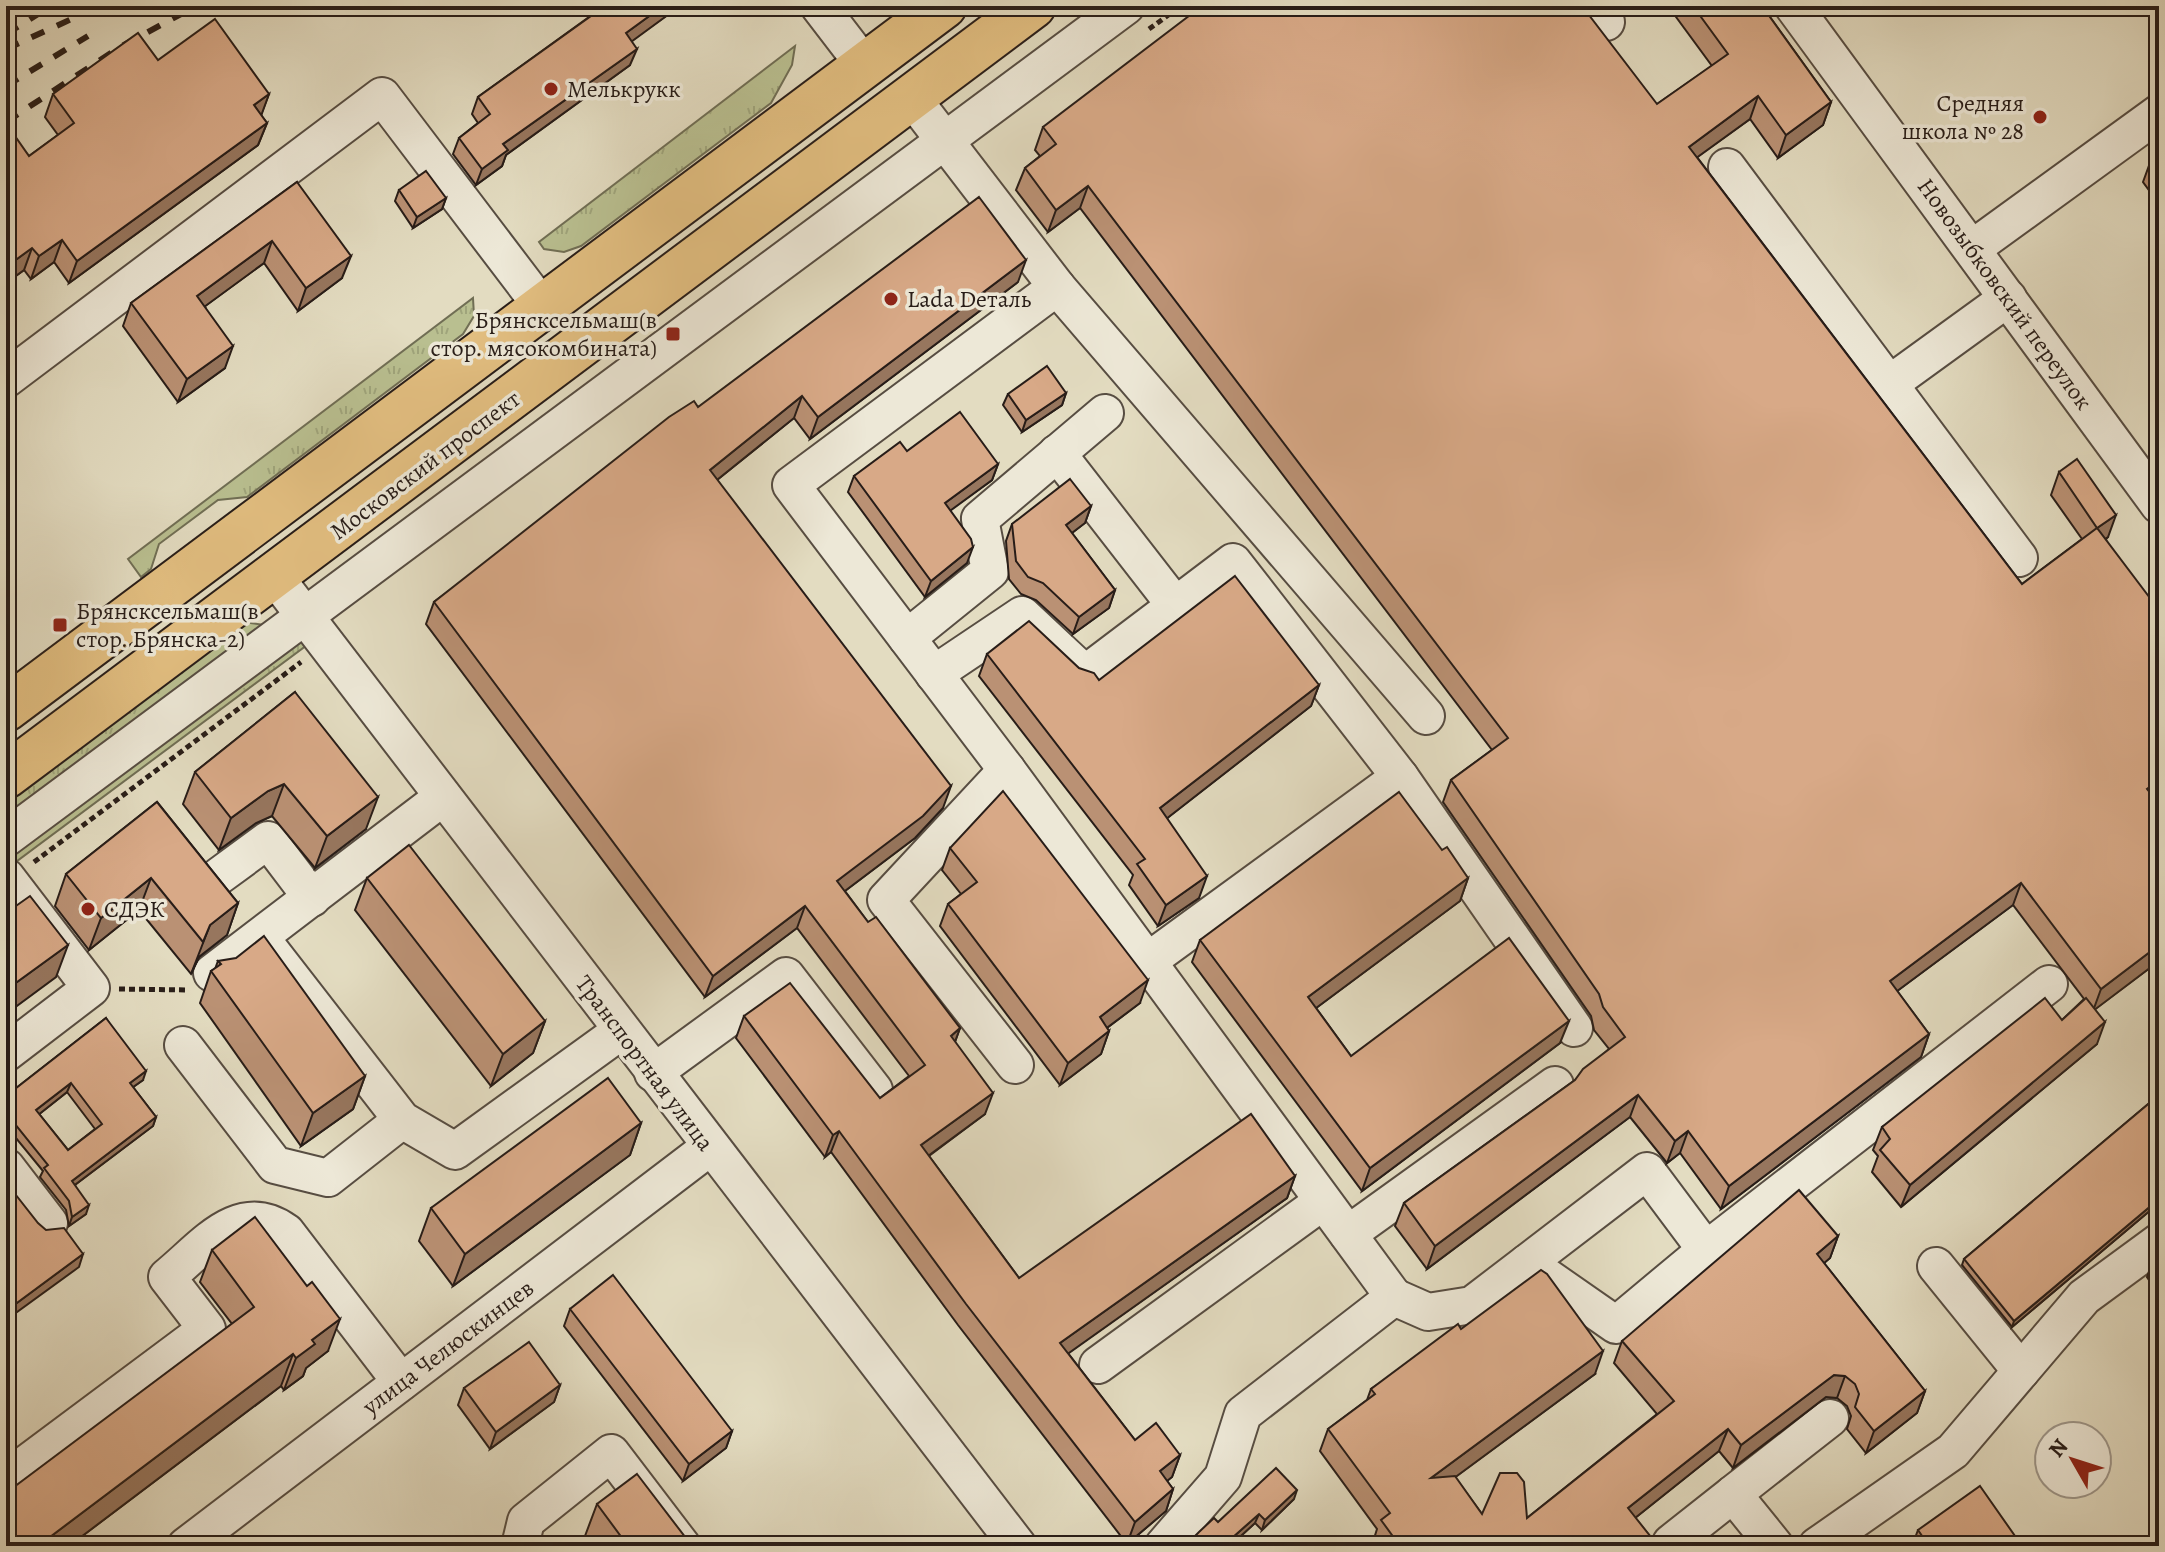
<svg xmlns="http://www.w3.org/2000/svg" width="2165" height="1552" font-family="Alegreya,serif">
<style>
.grass{fill:url(#grass-tufts);stroke:#706e54;stroke-width:2}
.lines{fill:none;stroke-linecap:round;stroke-linejoin:round}
.minor-casing{stroke:#574d42;stroke-width:40}
.major-casing{stroke:#281d18;stroke-width:48}
.path{stroke:#281d18;stroke-width:5;stroke-dasharray:6 4;stroke-linecap:butt}
.minor{stroke:#ede8d7;stroke-width:36}
.major{stroke:#e2be80;stroke-width:44}
.rail{stroke:#281d18;stroke-width:6;stroke-dasharray:14 14;stroke-linecap:butt}
.wall{fill:#ba9174;stroke:#281d18;stroke-width:2;fill-rule:evenodd}
.shaded-wall{fill:#97765e;stroke:#281d18;stroke-width:2}
.building{fill:#d8a987;stroke:#281d18;stroke-width:2;fill-rule:evenodd}
.poi-dot{fill:#8f2418;stroke:#ede8d7;stroke-width:3}
.labels{text-anchor:middle;dominant-baseline:central;stroke-width:7;stroke-linejoin:round;paint-order:stroke}
.poi-label{font-size:24px;fill:#281d18;stroke:#ede8d7;text-anchor:start}
.street-label{font-size:24px;fill:#281d18;stroke:#ede8d7}
</style>
<defs>
<pattern id="grass-tufts" width="24" height="20" patternUnits="userSpaceOnUse" patternTransform="scale(2)"><rect width="24" height="20" fill="#b9bf90"/><path d="M3 7l-1-3M5 7V3M7 7l1-3M15 17l-1-3M17 17v-4M19 17l1-3" fill="none" stroke="#9fa47b"/></pattern>
</defs>
<rect width="100%" height="100%" fill="#e3dcc1"/>
<filter id="stains"><feTurbulence type="fractalNoise" baseFrequency=".0025" numOctaves="4"/><feColorMatrix values="0 0 0 0 .2 0 0 0 0 .09 0 0 0 0 .02 0 0 0 .5 -.17"/></filter>
<radialGradient id="worn" r=".72"><stop offset=".6" stop-color="#630" stop-opacity="0"/><stop offset="1" stop-color="#630" stop-opacity=".3"/></radialGradient>
<g class="grass">
<polygon points="795,46 792,65 771,103 581,246 564,252 544,249 539,242"/>
<polygon points="473,298 474,316 463,334 247,497 218,500 159,544 151,569 141,577 128,559"/>
<polygon points="243,622 278,627 307,645 13,864 6,855 6,800"/>
</g>
<g class="lines">
<g class="minor-casing">
<g id="minor">
<polyline points="819,6 865,66"/>
<polyline points="1593,6 1606,22"/>
<polyline points="1793,6 2159,505"/>
<polyline points="912,98 1057,287"/>
<polyline points="1727,167 2019,558"/>
<polyline points="1973,248 2159,113"/>
<polyline points="6,379 382,96 543,308"/>
<polyline points="1888,385 2008,298"/>
<polyline points="1057,453 1175,605"/>
<polyline points="275,577 1018,1546"/>
<polyline points="907,638 990,571 980,519 1105,413"/>
<polyline points="934,674 1022,615 1085,674 1233,562 1400,777"/>
<polyline points="1007,770 886,900 1015,1065"/>
<polyline points="6,838 1126,6"/>
<polyline points="219,876 268,840 312,898"/>
<polyline points="6,877 91,988 6,1053"/>
<polyline points="260,937 402,1120 455,1151 621,1031"/>
<polyline points="1148,961 1400,777 1574,1028"/>
<polyline points="212,973 443,797"/>
<polyline points="183,1045 275,1165 328,1178 402,1120"/>
<polyline points="653,1073 786,976 874,1090"/>
<polyline points="6,1167 49,1223"/>
<polyline points="1348,1234 1555,1085"/>
<polyline points="1527,1263 1616,1325 1706,1250"/>
<polyline points="1936,1266 2021,1371"/>
<polyline points="1394,1297 1007,770 791,485 1057,287 1426,716"/>
<polyline points="1098,1365 1322,1202"/>
<path d="M6,1479l201,-150 -40,-52c36,-29 72,-79 119,-45l115,150"/>
<polyline points="1671,1543 1733,1494"/>
<polyline points="186,1546 710,1147"/>
<polyline points="520,1546 526,1521 611,1453 682,1546"/>
<polyline points="1163,1546 1223,1477 1243,1414 1394,1297 1428,1312 1472,1305 1647,1171 1706,1250 2049,984"/>
<polyline points="1775,1546 1733,1494 1830,1418"/>
<polyline points="1817,1546 1953,1451 2084,1297 2159,1242"/>
</g>
</g>
<g class="major-casing">
<g id="major">
<polyline points="6,709 944,6"/>
<polyline points="6,776 1033,6"/>
</g>
</g>
<g class="path">
<polyline points="1149,29 1181,6"/>
<polyline points="34,862 301,662"/>
<polyline points="119,989 189,990"/>
</g>
<use href="#minor" class="minor"/>
<use href="#major" class="major"/>
<g class="rail">
<polyline points="6,34 51,6"/>
<polyline points="6,49 100,6"/>
<polyline points="6,86 88,36"/>
<polyline points="6,122 120,47 196,6"/>
</g>
</g>
<g class="wall">
<polygon points="598,6 680,6 631,41 630,65 506,155 502,166 476,185 453,154 459,138 478,123 472,114 478,97 600,9"/>
<polygon points="1668,6 1762,6 1831,102 1823,125 1778,158 1750,119 1697,157 2022,584 2082,539 2051,495 2059,472 2108,537 2106,539 2155,799 2159,804 2159,961 2095,1009 2097,1044 1901,1207 1872,1172 1878,1156 1873,1150 1882,1127 2062,1020 2084,999 2013,905 1897,991 1929,1034 1921,1057 1721,1209 1680,1153 1667,1163 1630,1117 1427,1269 1395,1226 1404,1203 1575,1080 1609,1049 1594,1030 1591,1016 1443,802 1451,780 1492,750 1080,208 1048,232 1016,190 1025,168 1040,156 1035,150 1043,127 1657,104 1712,66"/>
<polygon points="158,60 269,94 261,115 267,123 258,145 69,283 54,262 31,279 24,270 6,283 6,132 29,156 58,135 45,117 53,94"/>
<polygon points="2159,153 2159,204 2143,182 2151,160"/>
<polygon points="297,182 342,278 298,311 264,263 205,306 225,368 178,402 123,326 131,303"/>
<polygon points="399,190 446,198 442,209 413,228 395,201"/>
<polygon points="1018,282 810,439 794,418 717,480 943,808 915,838 845,891 868,922 960,1028 955,1042 985,1114 929,1156 1019,1278 1295,1176 1287,1198 1068,1353 1135,1440 1180,1455 1172,1477 1167,1481 1173,1489 1166,1511 1127,1544 958,1325 831,1152 825,1157 736,1038 744,1016 880,1098 909,1076 797,928 705,997 426,624 434,602 698,407"/>
<polygon points="1066,393 1062,405 1022,432 1003,405 1008,394"/>
<polygon points="907,451 998,464 992,480 950,510 967,563 925,597 848,492 854,476"/>
<polygon points="1091,506 1085,523 1072,533 1115,590 1109,608 1073,634 1036,600 1021,594 1009,579 1006,541 1012,524"/>
<polygon points="987,654 1099,680 1319,685 1311,706 1167,818 1199,898 1158,926 1129,885 1133,875 979,676"/>
<polygon points="295,692 366,829 315,868 272,816 256,823 219,850 183,804 195,772"/>
<polygon points="157,802 238,903 227,935 199,957 191,974 139,910 89,950 55,906 66,874"/>
<polygon points="950,848 1140,1003 1107,1028 1109,1031 1101,1054 1060,1085 940,926 948,904 961,894 942,870"/>
<polygon points="1442,850 1468,878 1460,901 1316,1008 1351,1056 1560,1043 1362,1191 1192,962 1200,940"/>
<polygon points="367,878 545,1021 533,1053 491,1086 355,910"/>
<polygon points="218,961 365,1076 353,1109 301,1146 200,1003 211,971 215,969"/>
<path d="M106,1018l37,62 -10,7 23,30 -3,9 -78,59 11,29 -17,12 -3,-16 -26,-33 3,-6 -37,-45v-30zM67,1092l28,37 -27,21 -29,-36z"/>
<polygon points="2159,1095 2159,1203 2012,1327 1962,1265 1964,1259"/>
<polygon points="641,1123 630,1155 453,1286 419,1241 431,1208"/>
<polygon points="1838,1236 1830,1258 1824,1263 1925,1391 1917,1413 1866,1453 1847,1429 1851,1416 1847,1406 1837,1398 1826,1397 1733,1468 1719,1451 1635,1518 1658,1546 1375,1546 1373,1542 1377,1529 1320,1451 1328,1429 1367,1400 1371,1389 1461,1329 1595,1374 1455,1477 1482,1514 1527,1518 1657,1414 1614,1363 1622,1341"/>
<polygon points="212,1250 328,1351 306,1368 303,1376 284,1390 281,1386 69,1546 6,1546 232,1324 200,1282"/>
<polygon points="2159,1252 2159,1295 2147,1277 2155,1254"/>
<polygon points="570,1309 732,1431 726,1448 683,1481 564,1326"/>
<polygon points="560,1385 554,1402 490,1449 458,1405 464,1388"/>
<polygon points="1294,1499 1262,1530 1255,1523 1230,1546 1190,1546 1194,1537 1218,1522"/>
<polygon points="597,1504 692,1546 592,1546 585,1536"/>
<polygon points="1918,1530 2022,1546 1912,1546"/>
</g>
<g class="shaded-wall">
<polygon points="663,6 680,6 620,50 626,33"/>
<polygon points="637,49 630,65 506,155 502,166 476,185 482,169 503,144"/>
<polygon points="269,94 261,116 254,105"/>
<polygon points="1758,96 1750,119 1681,169 1689,147"/>
<polygon points="1831,102 1823,125 1778,158 1786,135"/>
<polygon points="267,123 258,145 69,283 77,261"/>
<polygon points="1088,186 1080,208 1048,232 1056,210"/>
<polygon points="446,198 442,209 413,228 417,217"/>
<polygon points="62,240 54,262 31,279 39,256"/>
<polygon points="272,241 264,263 189,318 197,296"/>
<polygon points="32,248 24,270 6,283 6,267"/>
<polygon points="351,256 342,278 298,311 306,288"/>
<polygon points="1026,260 1018,282 810,439 818,417"/>
<polygon points="233,346 225,368 178,402 187,379"/>
<polygon points="1066,393 1062,405 1022,432 1026,420"/>
<polygon points="802,396 794,418 702,492 710,470"/>
<polygon points="998,464 992,480 939,519 945,503"/>
<polygon points="1091,506 1085,523 1060,542 1066,525"/>
<polygon points="2116,515 2108,537 2089,550 2097,528"/>
<polygon points="973,547 967,563 925,597 931,581"/>
<polygon points="1115,590 1109,608 1073,634 1079,617"/>
<polygon points="1319,685 1311,706 1152,830 1160,808"/>
<polygon points="2159,780 2159,796 2139,811 2147,789"/>
<polygon points="284,784 272,816 256,823 219,850 231,818 268,791"/>
<polygon points="951,786 943,808 915,838 829,903 837,881"/>
<polygon points="378,797 366,829 315,868 327,836"/>
<polygon points="1207,876 1199,898 1158,926 1166,905"/>
<polygon points="151,878 139,910 89,950 101,918"/>
<polygon points="1468,878 1460,901 1300,1020 1308,997"/>
<polygon points="2021,883 2013,905 1881,1003 1890,981"/>
<polygon points="238,903 227,935 199,957 191,974 210,925"/>
<polygon points="805,906 797,928 705,997 713,976"/>
<polygon points="68,945 56,977 6,1014 6,990"/>
<polygon points="2159,945 2159,961 2093,1011 2101,989"/>
<polygon points="1148,980 1140,1003 1092,1039 1100,1017"/>
<polygon points="545,1021 533,1053 491,1086 503,1054"/>
<polygon points="1569,1021 1560,1043 1362,1191 1370,1168"/>
<polygon points="2105,1022 2097,1044 1901,1207 1910,1185"/>
<polygon points="960,1028 952,1050 951,1036"/>
<polygon points="1109,1031 1101,1054 1060,1085 1068,1063"/>
<polygon points="1929,1034 1921,1057 1721,1209 1729,1186"/>
<polygon points="146,1071 143,1080 126,1092 130,1083"/>
<polygon points="365,1076 353,1109 301,1146 313,1113"/>
<polygon points="71,1083 67,1092 33,1119 36,1110"/>
<polygon points="993,1093 985,1114 913,1167 921,1145"/>
<polygon points="1638,1095 1630,1117 1427,1269 1435,1246"/>
<polygon points="156,1117 153,1126 68,1190 72,1181"/>
<polygon points="641,1123 630,1155 453,1286 465,1254"/>
<polygon points="839,1131 831,1152 825,1157 833,1135"/>
<polygon points="1688,1131 1680,1153 1667,1163 1675,1141"/>
<polygon points="1295,1176 1287,1198 1052,1365 1060,1343"/>
<polygon points="2159,1199 2159,1203 2012,1327 2014,1321"/>
<polygon points="89,1205 86,1214 69,1226 72,1217"/>
<polygon points="1838,1236 1830,1258 1809,1276 1817,1254"/>
<polygon points="83,1254 79,1267 6,1320 6,1311"/>
<polygon points="340,1319 328,1351 306,1368 303,1376 284,1390 296,1358 312,1340"/>
<polygon points="1603,1351 1595,1374 1423,1501 1431,1478"/>
<polygon points="293,1354 281,1386 69,1546 38,1546"/>
<polygon points="1834,1375 1845,1376 1837,1398 1826,1397 1733,1468 1741,1445"/>
<polygon points="560,1385 554,1402 490,1449 496,1432"/>
<polygon points="1925,1391 1917,1413 1866,1453 1874,1431"/>
<polygon points="1728,1429 1719,1451 1620,1530 1628,1508"/>
<polygon points="732,1431 726,1448 683,1481 689,1464"/>
<polygon points="1180,1455 1172,1477 1152,1493 1160,1471"/>
<polygon points="1173,1489 1166,1511 1127,1544 1135,1522"/>
<polygon points="1297,1490 1294,1499 1262,1530 1265,1520"/>
<polygon points="1259,1514 1255,1523 1230,1546 1223,1546"/>
</g>
<g class="building">
<polygon points="605,6 663,6 626,33 637,49 503,144 508,150 482,169 459,138 490,114 478,97"/>
<polygon points="1202,6 1582,6 1657,104 1728,54 1693,6 1762,6 1831,102 1786,135 1758,96 1689,147 2022,584 2097,528 2159,610 2159,780 2147,789 2159,804 2159,945 2101,989 2021,883 1890,981 1929,1034 1729,1186 1688,1131 1675,1141 1638,1095 1435,1246 1404,1203 1575,1080 1583,1069 1625,1037 1603,1007 1599,994 1451,780 1508,738 1088,186 1056,210 1025,168 1056,144 1043,127"/>
<polygon points="215,19 269,94 254,105 267,123 77,261 62,240 39,256 32,248 6,267 6,183 13,178 6,169 6,132 10,129 29,156 74,123 53,94 138,33 158,60"/>
<polygon points="2159,153 2159,171 2151,160"/>
<polygon points="426,171 446,198 417,217 399,190"/>
<polygon points="297,182 351,256 306,288 272,241 197,296 233,346 187,379 131,303"/>
<polygon points="979,197 1026,260 818,417 802,396 710,470 951,786 923,816 837,881 868,922 876,917 960,1028 951,1036 993,1093 921,1145 1019,1278 1251,1114 1295,1176 1060,1343 1135,1440 1156,1423 1180,1455 1160,1471 1173,1489 1135,1522 966,1304 839,1131 833,1135 744,1016 790,983 880,1098 925,1065 805,906 713,976 434,602 669,417 694,401 698,407"/>
<polygon points="1047,366 1066,393 1026,420 1008,394"/>
<polygon points="960,412 998,464 945,503 971,539 973,547 931,581 854,476 900,442 907,451"/>
<polygon points="2077,459 2116,515 2097,528 2059,472"/>
<polygon points="1070,479 1091,506 1066,525 1115,590 1079,617 1043,583 1028,577 1016,561 1012,524"/>
<polygon points="1235,576 1319,685 1160,808 1207,876 1166,905 1137,864 1145,859 987,654 1029,621 1079,668 1094,673 1099,680"/>
<polygon points="295,692 378,797 327,836 284,784 268,791 231,818 195,772"/>
<polygon points="1003,791 1148,980 1100,1017 1109,1031 1068,1063 948,904 977,882 950,848"/>
<polygon points="1399,792 1442,850 1447,847 1468,878 1308,997 1351,1056 1509,938 1569,1021 1370,1168 1200,940"/>
<polygon points="157,802 238,903 210,925 203,942 151,878 101,918 66,874"/>
<polygon points="409,845 545,1021 503,1054 367,878"/>
<polygon points="30,896 68,945 6,990 6,913"/>
<polygon points="264,936 365,1076 313,1113 211,971 221,964 218,961 236,958"/>
<polygon points="6,993 11,1000 6,1005"/>
<polygon points="2045,998 2062,1020 2086,998 2105,1022 1910,1185 1880,1150 1890,1139 1882,1127"/>
<path d="M106,1018l40,53 -16,12 26,34 -84,64 17,24 -17,12 -3,-16 -25,-33 4,-3 -42,-52v-17zM71,1083l31,41 -34,26 -32,-40z"/>
<polygon points="608,1078 641,1123 465,1254 431,1208"/>
<polygon points="2159,1095 2159,1199 2014,1321 1964,1259"/>
<polygon points="12,1190 38,1223 46,1230 64,1228 83,1254 6,1311 6,1194"/>
<polygon points="1799,1190 1838,1236 1817,1254 1925,1391 1874,1431 1855,1407 1859,1394 1855,1384 1845,1376 1834,1375 1741,1445 1728,1429 1628,1508 1658,1546 1400,1546 1381,1520 1390,1513 1328,1429 1375,1394 1371,1389 1458,1324 1461,1329 1541,1270 1547,1274 1603,1351 1431,1478 1455,1476 1482,1514 1500,1473 1517,1473 1524,1482 1527,1518 1674,1401 1622,1341"/>
<polygon points="255,1217 307,1286 312,1282 340,1319 312,1340 315,1344 296,1358 293,1354 38,1546 6,1546 6,1493 254,1307 212,1250"/>
<polygon points="613,1275 732,1431 689,1464 570,1309"/>
<polygon points="529,1342 560,1385 496,1432 464,1388"/>
<polygon points="1276,1468 1297,1490 1265,1520 1259,1514 1223,1546 1193,1546 1198,1542 1194,1537 1199,1532 1214,1518 1218,1522"/>
<polygon points="637,1474 692,1546 628,1546 597,1504"/>
<polygon points="1980,1486 2022,1546 1929,1546 1918,1530"/>
</g>
<g class="poi-dot">
<circle cx="551" cy="89" r="8"/>
<circle cx="2040" cy="117" r="8"/>
<circle cx="891" cy="299" r="8"/>
<rect x="665" y="326" width="16" height="16" rx="4"/>
<rect x="52" y="617" width="16" height="16" rx="4"/>
<circle cx="88" cy="909" r="8"/>
</g>
<g class="labels">
<g class="poi-label">
<text x="567" y="89">Мелькрукк</text>
<text x="2024" y="103" text-anchor="end">Средняя<tspan x="2024" dy="28">школа № 28</tspan></text>
<text x="907" y="299">Lada Dеталь</text>
<text x="657" y="320" text-anchor="end">Брянсксельмаш(в<tspan x="657" dy="28">стор. мясокомбината)</tspan></text>
<text x="76" y="611">Брянсксельмаш(в<tspan x="76" dy="28">стор. Брянска-2)</tspan></text>
<text x="104" y="909">СДЭК</text>
</g>
<g class="street-label">
<text transform="translate(2005 294) rotate(54)">Новозыбковский переулок</text>
<text transform="translate(425 465) rotate(-37)">Московский проспект</text>
<text transform="translate(645 1063) rotate(53)">Транспортная улица</text>
<text transform="translate(448 1347) rotate(-37)">улица Челюскинцев</text>
</g>
</g>
<rect width="2165" height="1552" fill="none" stroke="#e3dcc1" stroke-width="32"/>
<rect x="8" y="8" width="2149" height="1536" fill="none" stroke="#281d18" stroke-width="4"/>
<rect x="16" y="16" width="2133" height="1520" fill="none" stroke="#281d18" stroke-width="2"/>
<g transform="translate(2073 1460) rotate(309)"><circle r="38" fill="#ede8d7" stroke="#9e978b" stroke-width="2"/>
<path d="M0-6L14 30L0 20L-14 30Z" fill="#8f2418"/>
<text y="-12" font-size="22" font-weight="bold" text-anchor="middle" fill="#281d18">N</text>
</g>
<rect width="100%" height="100%" filter="url(#stains)"/>
<rect width="100%" height="100%" fill="url(#worn)"/>
</svg>
